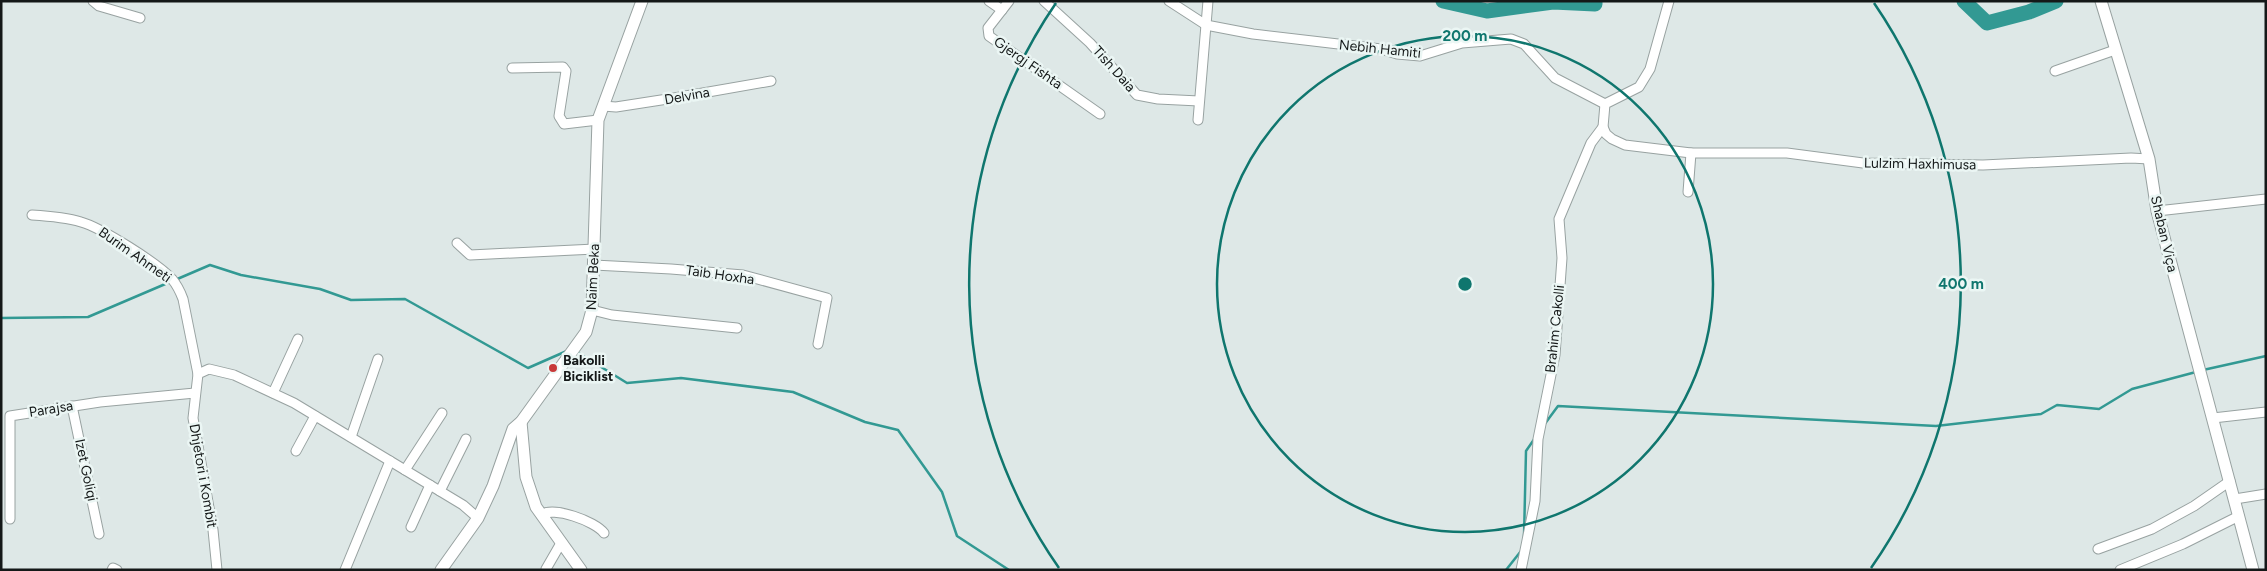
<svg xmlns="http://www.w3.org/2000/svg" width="2267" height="571" font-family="Figtree,sans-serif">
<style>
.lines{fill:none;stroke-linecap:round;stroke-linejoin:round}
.stream{stroke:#329993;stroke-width:2.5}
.river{stroke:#329993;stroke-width:15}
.street-casing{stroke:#98a2a1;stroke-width:11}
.secondary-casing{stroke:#98a2a1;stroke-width:13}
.street{stroke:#fff;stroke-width:9}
.secondary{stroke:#fff;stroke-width:11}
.ring{fill:none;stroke:#0f766e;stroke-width:2.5}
.poi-dot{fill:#c83939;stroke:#ebf6f4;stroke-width:2}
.labels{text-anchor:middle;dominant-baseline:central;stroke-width:5;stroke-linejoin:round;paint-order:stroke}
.street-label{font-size:14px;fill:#141818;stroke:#ebf6f4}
.poi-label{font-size:14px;font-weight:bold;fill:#141818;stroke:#ebf6f4;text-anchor:start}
.centre{fill:#0f766e;stroke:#ebf6f4;stroke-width:2.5}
.ring-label{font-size:15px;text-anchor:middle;font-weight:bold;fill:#0f766e;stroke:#ebf6f4;stroke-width:5;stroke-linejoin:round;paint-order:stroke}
</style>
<rect width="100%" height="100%" fill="#dee8e7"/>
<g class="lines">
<g class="stream">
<polyline points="175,280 210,265 241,275 320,289 351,300 405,299 528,368 569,350"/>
<polyline points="1,318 88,317 170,282"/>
<polyline points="577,352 627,383 681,378 793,392 865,422 898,430 942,492 957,536 1009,570"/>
<polyline points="2203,370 2266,356"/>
<polyline points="1544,425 1558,406 1936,426 2041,414 2057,405 2099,409 2132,389 2196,372"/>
<polyline points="1524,537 1526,451 1535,438"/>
<polyline points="1506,570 1521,551"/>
</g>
<g class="river">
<polyline points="1443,1 1487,11 1553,2 1595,4 1595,1"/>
<polyline points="1964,1 1987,23 2029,12 2056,1"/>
</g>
<g class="street-casing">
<g id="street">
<polyline points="93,1 99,6 140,18"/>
<polyline points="989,1 1002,10"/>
<polyline points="1009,1 988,28 989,36 1100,114"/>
<polyline points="1044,1 1090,43 1137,95 1158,99 1199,101"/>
<polyline points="1169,1 1206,25 1253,34 1381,49 1397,54 1420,56 1462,43 1511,39 1524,44 1555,78 1605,104"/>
<polyline points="1669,1 1650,69 1639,87 1605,104 1603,127 1606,134 1612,139 1625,145 1691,153 1787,153 1863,163 1983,165 2131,158 2149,159"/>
<polyline points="512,68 563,67 566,71 559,116 564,124 598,120"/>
<polyline points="2055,71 2115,50"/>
<polyline points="603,106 616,107 674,98 771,81"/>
<polyline points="1198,120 1208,1"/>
<polyline points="1688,192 1691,153"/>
<polyline points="2157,211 2266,199"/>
<path d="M32,215c17,1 33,2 49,7 21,6 76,41 91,57 5,6 8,12 11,20l15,75"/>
<polyline points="457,243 470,255 595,249"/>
<polyline points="594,265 671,269 743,275 827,298 818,344"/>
<polyline points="592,310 612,315 737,328"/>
<polyline points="273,393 298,339"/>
<polyline points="72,406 99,534"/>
<polyline points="2213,418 2266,412"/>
<polyline points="351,437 378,359"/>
<polyline points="296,451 315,416"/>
<polyline points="405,470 442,413"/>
<polyline points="440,491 466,439"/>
<polyline points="2235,499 2266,494"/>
<path d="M541,515c12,-9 54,6 63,18"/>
<polyline points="10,519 10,416 100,402 195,393"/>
<polyline points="411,527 430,485"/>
<polyline points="2098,549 2152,529 2194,506 2230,481"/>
<polyline points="546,569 561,543"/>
<polyline points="112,570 113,568 117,570"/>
<polyline points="217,570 213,530 193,418 198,374 209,369 234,375 294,403 463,505 478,518"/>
<polyline points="345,570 390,461"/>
<polyline points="1521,570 1535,501 1538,439 1555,355 1562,258 1559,219 1591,143 1603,127"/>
<polyline points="2120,570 2183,544 2239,516"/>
</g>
</g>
<g class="secondary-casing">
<g id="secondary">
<polyline points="2101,1 2149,159 2157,211 2253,570"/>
<polyline points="521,422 526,477 536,507 581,570"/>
<polyline points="441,570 478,518 493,486 513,429 521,422 586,332 592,310 598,120 642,1"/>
</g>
</g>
<use href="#street" class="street"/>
<use href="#secondary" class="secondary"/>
</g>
<g class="ring">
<circle cx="1465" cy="284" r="248"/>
<path d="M1059 568A496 496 0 0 1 1056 3M1874 3A496 496 0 0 1 1871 568"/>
</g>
<circle class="poi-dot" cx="553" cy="368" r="5"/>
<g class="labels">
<g class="street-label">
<text transform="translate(1380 49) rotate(6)">Nebih Hamiti</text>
<text transform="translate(1028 63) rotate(35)">Gjergj Fishta</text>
<text transform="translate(1114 69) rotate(48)">Tish Daia</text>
<text transform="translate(687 96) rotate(-10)">Delvina</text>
<text transform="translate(1920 164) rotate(1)">Lulzim Haxhimusa</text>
<text transform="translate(2164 234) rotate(77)">Shaban Viça</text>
<text transform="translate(135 255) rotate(35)">Burim Ahmeti</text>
<text transform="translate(720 275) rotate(8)">Taib Hoxha</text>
<text transform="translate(593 277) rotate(-87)">Naim Beka</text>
<text transform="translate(1555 329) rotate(-84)">Brahim Cakolli</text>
<text transform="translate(51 409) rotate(-9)">Parajsa</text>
<text transform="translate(86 470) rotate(78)">Izet Goliqi</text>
<text transform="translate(203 476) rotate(80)">Dhjetori i Kombit</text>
</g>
<g class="poi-label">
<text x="563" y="360">Bakolli<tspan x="563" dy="16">Biciklist</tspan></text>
</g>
</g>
<circle cx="1465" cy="284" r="8" class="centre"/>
<g class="ring-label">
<text x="1465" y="41">200 m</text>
<text x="1961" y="289">400 m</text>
</g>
<rect width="2267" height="571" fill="none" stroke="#141818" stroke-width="5"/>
</svg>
